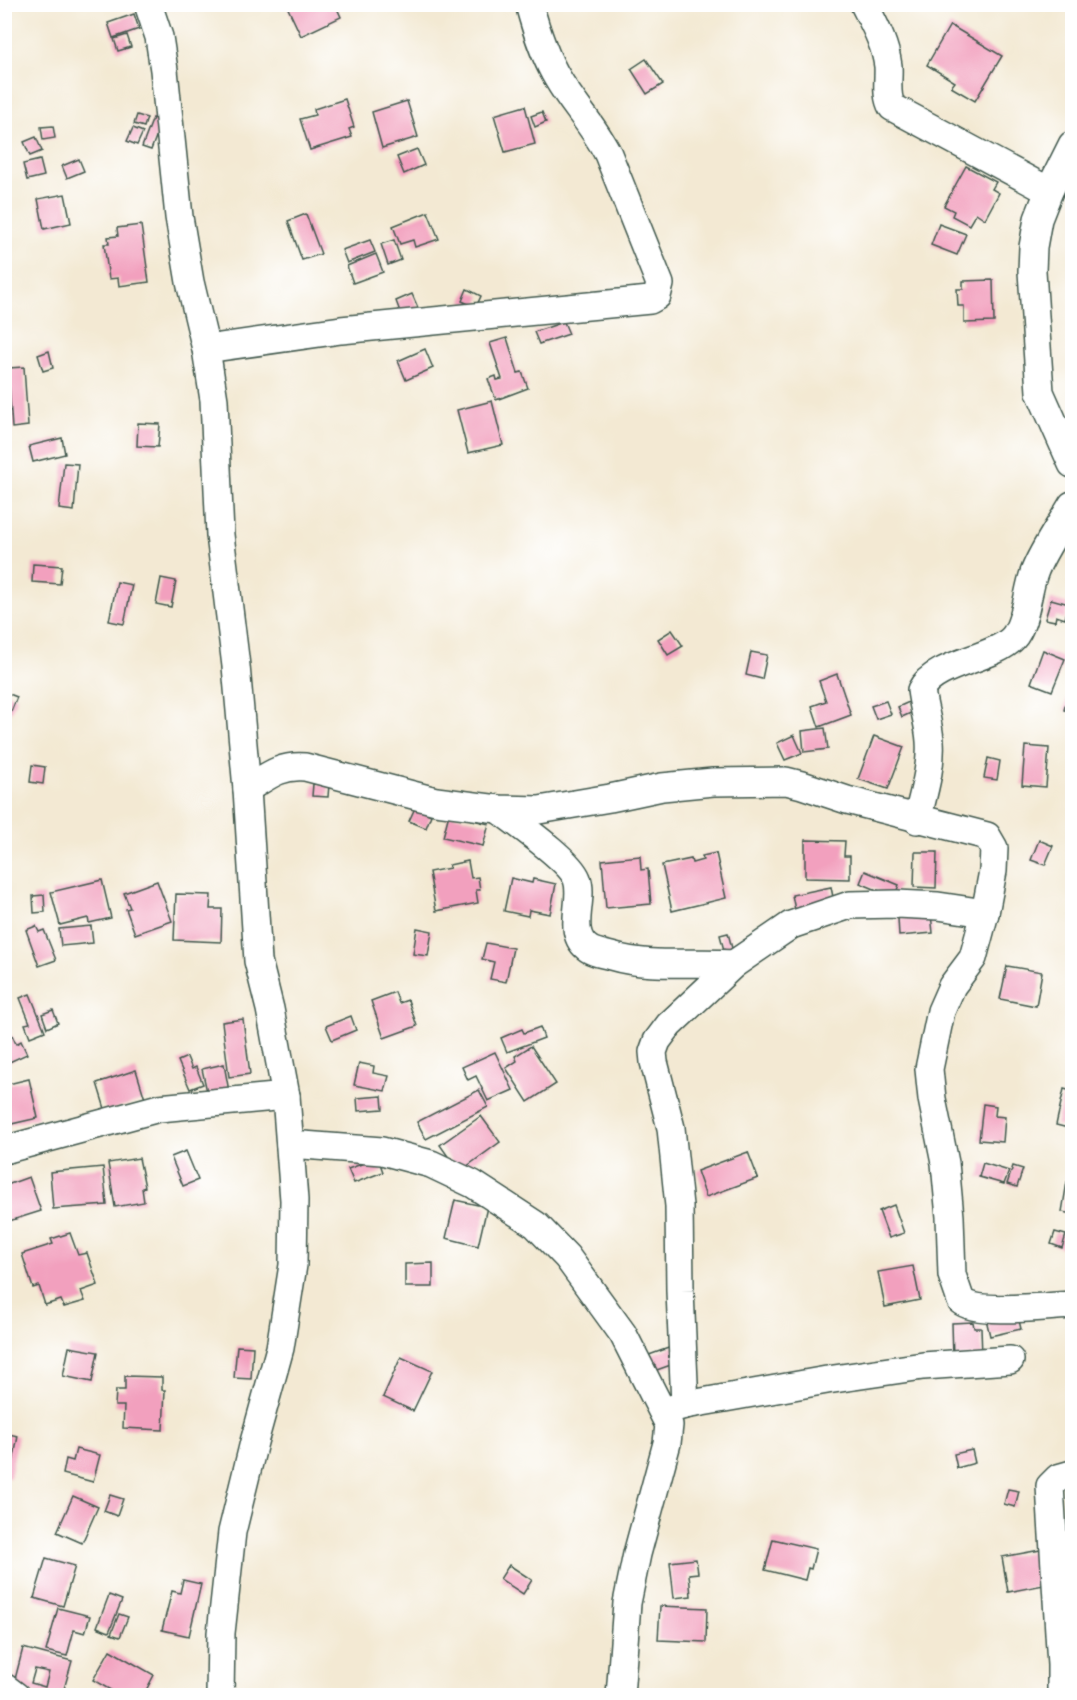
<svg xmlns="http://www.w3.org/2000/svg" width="1077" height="1700" font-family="'Libre Caslon Text',serif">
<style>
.building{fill:#f2a0be;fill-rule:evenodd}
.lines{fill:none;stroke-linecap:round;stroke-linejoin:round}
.minor-casing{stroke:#3f574c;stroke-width:30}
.minor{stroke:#fff;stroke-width:27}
</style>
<rect width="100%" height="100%" fill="#fff"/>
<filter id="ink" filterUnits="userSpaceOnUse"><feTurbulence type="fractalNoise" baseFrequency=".0167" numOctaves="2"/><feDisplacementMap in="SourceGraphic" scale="12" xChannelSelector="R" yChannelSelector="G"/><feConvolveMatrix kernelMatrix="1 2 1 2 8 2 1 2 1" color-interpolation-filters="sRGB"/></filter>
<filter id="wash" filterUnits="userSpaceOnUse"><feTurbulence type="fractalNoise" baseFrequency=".008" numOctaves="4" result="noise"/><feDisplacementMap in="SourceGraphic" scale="24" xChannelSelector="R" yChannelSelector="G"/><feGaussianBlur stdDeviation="1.35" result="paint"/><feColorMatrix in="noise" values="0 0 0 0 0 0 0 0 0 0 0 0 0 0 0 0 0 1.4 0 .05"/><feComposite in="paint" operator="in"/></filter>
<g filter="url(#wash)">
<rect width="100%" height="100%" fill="#f3e9d3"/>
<g id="blocks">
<g class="building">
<polygon points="286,4 335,4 341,17 301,36"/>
<polygon points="134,14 139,29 113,38 108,23"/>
<polygon points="950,25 1002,56 975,101 951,87 955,82 927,65"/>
<polygon points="127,35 131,47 118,51 114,39"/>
<polygon points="646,59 663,84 647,94 631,69"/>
<polygon points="345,99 354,127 349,129 352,137 310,150 300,119 315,115 314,109"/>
<polygon points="407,101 418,137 382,148 372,112"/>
<polygon points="525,106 535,144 505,152 494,115"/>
<polygon points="542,112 546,122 535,127 531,116"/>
<polygon points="137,115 147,118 144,127 134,124"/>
<polygon points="153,118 162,121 151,150 142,147"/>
<polygon points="53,126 55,138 43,140 41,127"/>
<polygon points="133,128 143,132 137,145 127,141"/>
<polygon points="36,137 42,151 30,156 24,142"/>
<polygon points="417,149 424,165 404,174 397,157"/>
<polygon points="79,159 84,171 67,178 62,166"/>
<polygon points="40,160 44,176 27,180 23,164"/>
<polygon points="966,166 996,182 992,189 999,193 985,219 976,213 969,225 952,216 954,211 944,206"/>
<polygon points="65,194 71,223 44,229 38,199"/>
<polygon points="428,212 439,239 415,247 413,240 400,244 393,226"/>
<polygon points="306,214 321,254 302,260 288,221"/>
<polygon points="939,224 966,234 957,255 931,245"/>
<polygon points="141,225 149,282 119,286 118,278 109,279 104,244 109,244 108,237 118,236 117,228"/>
<polygon points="370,240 375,252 347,263 342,250"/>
<polygon points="394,240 401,260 388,265 381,244"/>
<polygon points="376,254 383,272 353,283 347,266"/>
<polygon points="993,280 994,322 964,323 964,306 958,306 957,289 963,289 963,281"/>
<polygon points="467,289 481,296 476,307 462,301"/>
<polygon points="412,294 419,310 402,317 396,301"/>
<polygon points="564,322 569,334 539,344 534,332"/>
<polygon points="507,338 518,373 522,372 528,388 496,400 488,379 496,376 497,380 502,379 490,343"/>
<polygon points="425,349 433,368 406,380 398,361"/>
<polygon points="49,351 53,368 43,371 38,355"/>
<polygon points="24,367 28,426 12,428 8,368"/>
<polygon points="492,401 503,445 468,453 457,410"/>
<polygon points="138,423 160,424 158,447 137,446"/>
<polygon points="62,438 65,454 33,462 29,446"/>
<polygon points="64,463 78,464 74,511 59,509"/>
<polygon points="33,564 62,566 60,584 32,582"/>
<polygon points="161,578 176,581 171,607 156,604"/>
<polygon points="117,582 132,585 124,624 109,621"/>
<polygon points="1051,599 1069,604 1065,619 1056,616 1055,621 1045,619"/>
<polygon points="672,630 683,646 668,655 658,639"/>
<polygon points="1043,650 1065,659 1052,691 1031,683"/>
<polygon points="751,652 767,655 762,679 746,675"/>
<polygon points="837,674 851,715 819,727 812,706 826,701 819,681"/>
<polygon points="1072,680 1072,712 1064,710"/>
<polygon points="4,692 17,697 11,712 4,709"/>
<polygon points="886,701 891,714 876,719 871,706"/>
<polygon points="909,702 913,712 902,717 898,707"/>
<polygon points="825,728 828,749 804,752 802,731"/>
<polygon points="794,735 802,753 785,760 777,743"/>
<polygon points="874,736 904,747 888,789 858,779"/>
<polygon points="1025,746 1049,748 1046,787 1022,785"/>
<polygon points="988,758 1000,761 997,780 984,778"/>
<polygon points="32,765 45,767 43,784 30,782"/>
<polygon points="313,784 329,784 328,797 312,796"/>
<polygon points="415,808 431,815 426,828 409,821"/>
<polygon points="449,814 489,824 483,846 443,837"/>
<polygon points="805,840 845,841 844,856 850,856 850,879 805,878"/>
<polygon points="1039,840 1053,846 1045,865 1031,860"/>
<polygon points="915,852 937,852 936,888 914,887"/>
<polygon points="716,853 726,898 672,911 662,865 691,859 692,863 703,860 702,856"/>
<polygon points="640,856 641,870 648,869 651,904 606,908 602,860"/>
<polygon points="468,861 471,878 478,877 480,890 476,890 478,903 436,911 429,872 450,868 449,865"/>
<polygon points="865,871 899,885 894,897 860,883"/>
<polygon points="511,878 532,883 533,879 556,884 550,914 529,910 528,916 504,911"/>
<polygon points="102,880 111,918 89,923 88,918 60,925 51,892"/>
<polygon points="157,881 172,921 135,934 126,909 130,908 124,893"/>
<polygon points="831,887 835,907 796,915 792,895"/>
<polygon points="176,894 211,895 210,909 222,909 221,942 174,940"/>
<polygon points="44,895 45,912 34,913 33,896"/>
<polygon points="931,914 933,933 899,936 898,918"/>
<polygon points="36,926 39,932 44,930 56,960 39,966 26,930"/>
<polygon points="91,926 93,943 61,946 59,929"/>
<polygon points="417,928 432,931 428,956 413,954"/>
<polygon points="728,933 734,956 726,958 720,935"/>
<polygon points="486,943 513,948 506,982 490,979 494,962 482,959"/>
<polygon points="1007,966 1042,972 1036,1006 1000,999"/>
<polygon points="395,992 399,1003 408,1000 417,1026 384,1038 371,1001"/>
<polygon points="30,994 45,1031 30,1037 25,1024 30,1023 20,998"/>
<polygon points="53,1010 58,1023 47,1028 42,1014"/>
<polygon points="351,1016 356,1030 332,1040 326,1026"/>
<polygon points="243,1019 250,1074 229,1077 222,1022"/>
<polygon points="540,1027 544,1038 507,1052 501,1038 522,1029 524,1033"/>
<polygon points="12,1035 16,1044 21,1041 27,1054 5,1064 4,1039"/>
<polygon points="531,1046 556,1084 528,1102 506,1068 517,1061 515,1056"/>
<polygon points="495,1052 513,1090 488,1101 476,1076 468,1080 462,1067"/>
<polygon points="187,1057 192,1069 196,1067 203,1084 190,1089 178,1061"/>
<polygon points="359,1063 374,1066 373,1073 389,1076 385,1091 354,1085"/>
<polygon points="224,1064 230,1097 209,1101 202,1069"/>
<polygon points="136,1070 145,1099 106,1112 97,1083"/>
<polygon points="29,1079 38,1118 7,1125 4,1114 4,1085"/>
<polygon points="1064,1089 1072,1091 1072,1129 1056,1125"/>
<polygon points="479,1090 488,1107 426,1139 417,1122"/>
<polygon points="382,1096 383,1109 358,1111 357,1098"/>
<polygon points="983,1104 996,1106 995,1116 1005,1117 1003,1142 979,1140"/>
<polygon points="481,1116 500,1142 459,1172 440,1145"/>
<polygon points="186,1151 198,1180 183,1186 171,1157"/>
<polygon points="748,1152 758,1178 706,1197 697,1171"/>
<polygon points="139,1158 145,1187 142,1188 144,1202 115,1207 108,1163"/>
<polygon points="378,1158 383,1172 354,1183 348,1169"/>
<polygon points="983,1163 1009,1171 1004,1184 979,1177"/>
<polygon points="1013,1166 1023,1169 1017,1187 1007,1184"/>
<polygon points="103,1167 107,1205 53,1209 50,1172"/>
<polygon points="29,1177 41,1211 6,1222 4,1186"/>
<polygon points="1067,1182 1072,1183 1072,1214 1062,1212"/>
<polygon points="455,1200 487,1207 478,1246 446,1238"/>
<polygon points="894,1205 904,1233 889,1238 879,1211"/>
<polygon points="1055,1232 1066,1235 1062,1248 1051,1244"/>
<polygon points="70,1233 78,1255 87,1253 98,1285 81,1291 85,1301 64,1307 61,1300 45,1305 39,1286 33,1288 22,1254 53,1244 51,1239"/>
<polygon points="433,1263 433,1287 405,1287 405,1264"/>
<polygon points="913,1266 920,1300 885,1307 878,1272"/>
<polygon points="1017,1312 1021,1329 990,1336 986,1319"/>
<polygon points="973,1322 974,1328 981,1328 982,1356 953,1357 952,1323"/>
<polygon points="237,1346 253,1347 251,1379 234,1378"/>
<polygon points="674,1346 679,1362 654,1371 649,1355"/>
<polygon points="69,1347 98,1352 92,1382 63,1376"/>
<polygon points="401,1357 432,1371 413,1411 383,1397"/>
<polygon points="125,1376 162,1377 162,1390 165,1390 163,1430 123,1428 124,1406 115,1406 116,1390 125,1390"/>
<polygon points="4,1433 18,1436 10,1478 4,1477"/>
<polygon points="76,1449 100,1455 93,1482 63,1474 66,1459 73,1461"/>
<polygon points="972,1450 975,1463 957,1468 954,1454"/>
<polygon points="1072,1481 1072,1505 1071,1505 1065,1483"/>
<polygon points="1008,1489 1019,1491 1015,1507 1004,1504"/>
<polygon points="110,1495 123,1499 117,1516 104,1511"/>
<polygon points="73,1496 98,1507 82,1543 57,1532"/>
<polygon points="773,1539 816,1549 811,1569 808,1568 805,1580 765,1570"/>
<polygon points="1046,1549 1049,1569 1042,1571 1044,1585 1008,1592 1002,1557"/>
<polygon points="46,1558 75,1566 63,1606 34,1598"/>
<polygon points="696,1559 698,1573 689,1574 691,1596 674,1598 670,1562"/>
<polygon points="509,1565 532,1580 523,1594 500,1579"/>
<polygon points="183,1580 201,1584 189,1636 162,1630 172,1591 180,1593"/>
<polygon points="109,1595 122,1600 109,1632 97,1627"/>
<polygon points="660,1606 707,1608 706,1642 658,1640"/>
<polygon points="58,1608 90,1616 85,1633 74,1630 67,1656 46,1651"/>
<polygon points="119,1614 128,1617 120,1637 111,1634"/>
<path d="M23,1648l49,13 -10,35h-17l-32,-9zM35,1669l14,3 -4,15 -14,-4z"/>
<polygon points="110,1650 154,1675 143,1696 121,1696 93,1680"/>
</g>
</g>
</g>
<g filter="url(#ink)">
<use href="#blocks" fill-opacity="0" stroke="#3f574c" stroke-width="1.5"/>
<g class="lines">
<g class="minor-casing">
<g id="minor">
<polyline points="148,4 159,37 164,70 179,217 190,282 206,349 214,400 220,535 236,666 247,789 258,961 270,1009 286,1096 294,1200 293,1265 280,1348 254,1442 232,1532 221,1633 220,1696"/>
<path d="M864,4c10,20 21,39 24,62 1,13 -3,29 4,41l157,84"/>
<polyline points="1072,145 1049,191 1038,219 1033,247 1032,271 1040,392 1072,464"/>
<path d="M206,349l135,-19 309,-30 7,-4 3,-12 -52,-130c-14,-28 -35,-49 -50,-75 -14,-23 -22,-49 -29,-75"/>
<path d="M247,789c21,-13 33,-24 58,-22l131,34 62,8 41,1 71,-12 52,-11 51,-5 73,-1 16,4 45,15 140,36 7,12 -1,23 -8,42 -12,45 -21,28 -11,25 -12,58 3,30 13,64 5,54 2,58 9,26c17,14 87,5 111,4"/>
<path d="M498,809c18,14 72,51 79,70 8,21 -12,54 12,70 6,4 15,5 22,7 40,12 82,5 123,8"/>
<path d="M917,820c6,-25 15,-54 13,-79 -1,-17 -7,-34 -9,-51 13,-27 73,-31 92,-52 13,-14 14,-46 21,-65 7,-20 27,-49 38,-68"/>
<polyline points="290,1144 382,1151 431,1164 473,1184 536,1225 567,1257 623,1334 669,1425 667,1443 637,1554 627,1603 620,1696"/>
<polyline points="4,1150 159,1108 286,1096"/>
<polyline points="685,1405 680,1291 679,1206 671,1128 654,1062 653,1052 657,1041 669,1025 734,964 791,925 850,905 897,904 938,906 985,913"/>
<polyline points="667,1410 685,1405 827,1380 923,1366 1010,1360"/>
<polyline points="4,1687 16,1696"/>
<polyline points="1061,1696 1061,1665 1050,1486 1058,1478 1072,1474"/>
</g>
</g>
<use href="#minor" class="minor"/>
</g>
</g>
<rect width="1077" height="1700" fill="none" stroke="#fff" stroke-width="24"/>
</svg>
